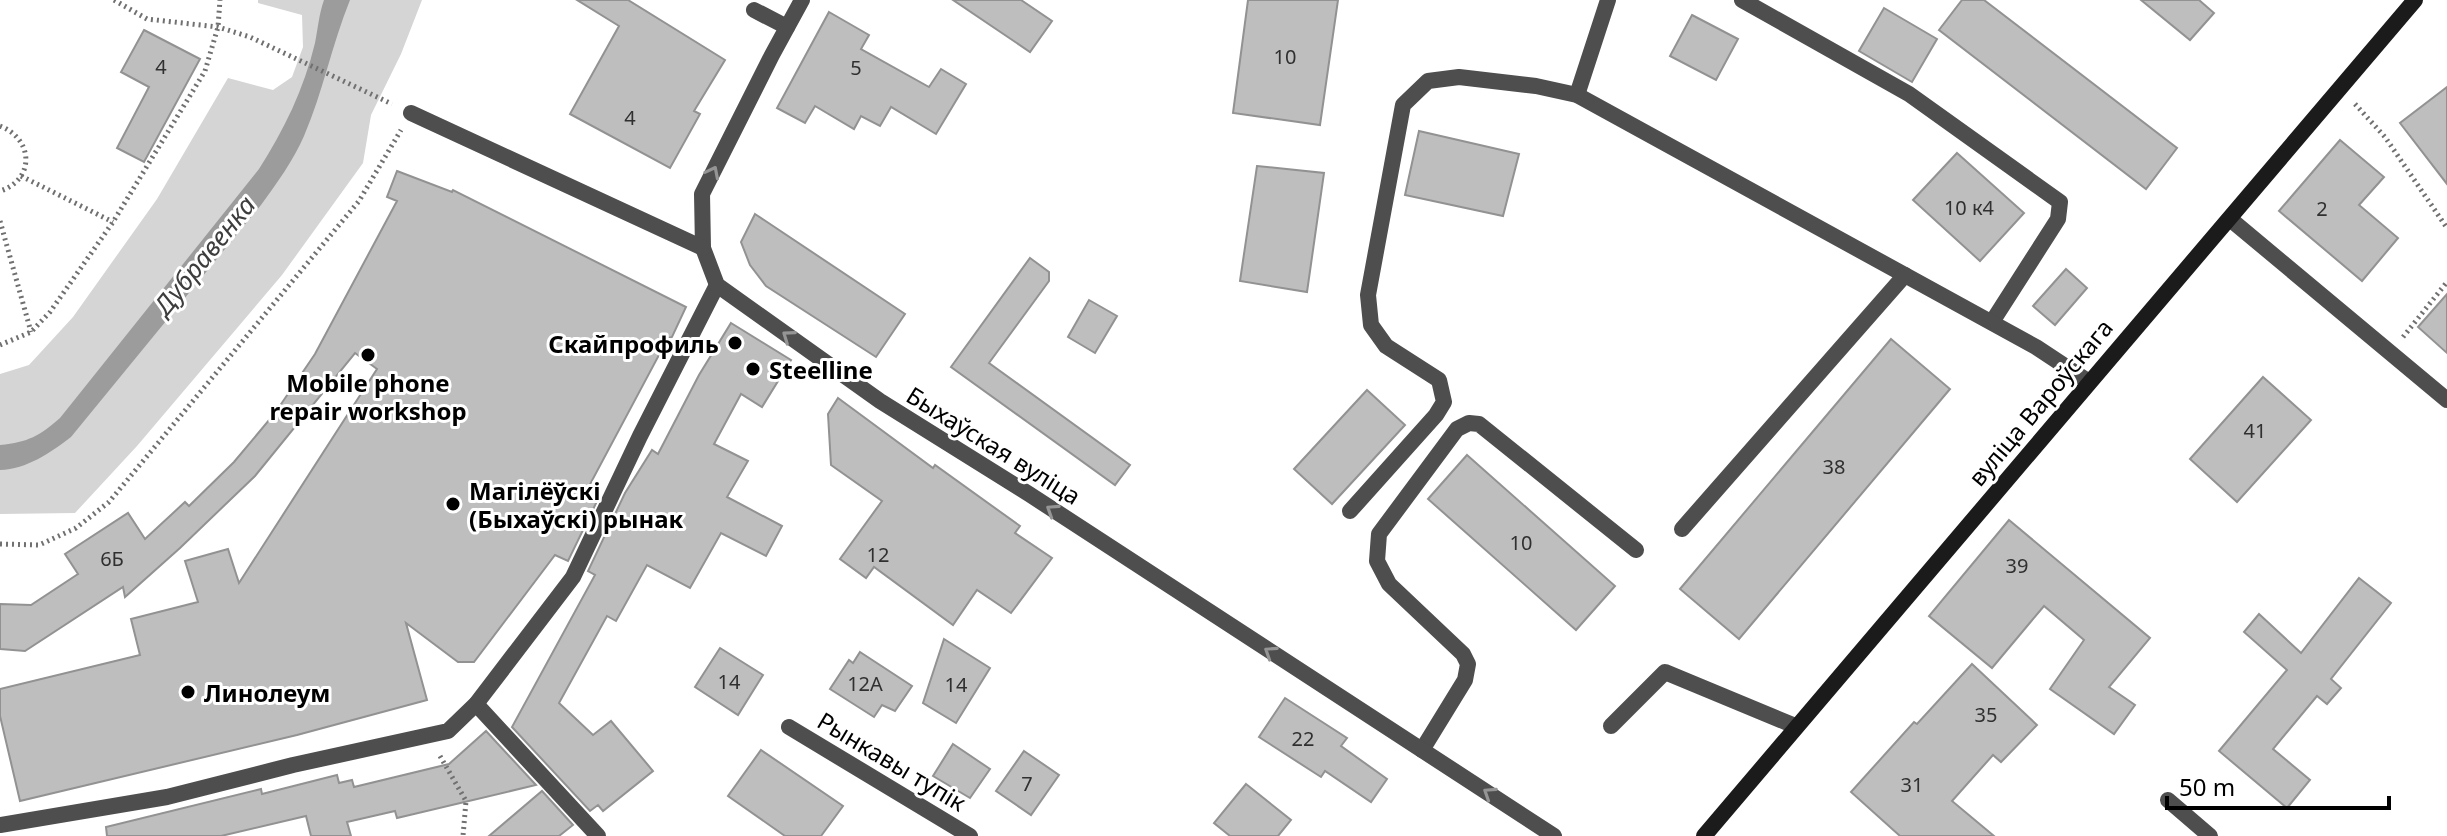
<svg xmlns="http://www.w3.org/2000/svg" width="2447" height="836" font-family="'Noto Sans',sans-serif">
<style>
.green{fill:#d5d5d5}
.water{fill:#9c9c9c}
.building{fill:#bebebe;stroke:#929292;stroke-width:2}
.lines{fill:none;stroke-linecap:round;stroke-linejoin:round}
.path{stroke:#707070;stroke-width:5;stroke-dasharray:2 4;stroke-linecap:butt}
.lane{stroke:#4e4e4e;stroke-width:16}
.street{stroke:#4e4e4e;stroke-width:16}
.secondary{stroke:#1b1b1b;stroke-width:16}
.oneway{stroke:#959595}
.poi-dot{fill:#000;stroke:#fff;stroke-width:3}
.labels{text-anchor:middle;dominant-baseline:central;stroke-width:6;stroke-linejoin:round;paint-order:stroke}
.number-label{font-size:20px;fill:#303030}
.poi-label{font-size:24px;font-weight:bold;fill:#000;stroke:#fff;text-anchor:start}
.street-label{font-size:24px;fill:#000;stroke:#fff}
.water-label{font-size:26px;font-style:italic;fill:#3d3d3d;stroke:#fff}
</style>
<rect width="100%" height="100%" fill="#fff"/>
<polygon class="green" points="258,0 422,0 401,54 371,115 363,163 282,275 137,446 75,513 0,514 0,374 29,365 73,317 157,199 228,78 273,90 292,77 303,47 302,15 258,3"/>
<path class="water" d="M324,0h26c-18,44 -27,92 -46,136 -11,25 -27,47 -43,69l-190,232c-21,16 -44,32 -71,33v-25c29,-3 39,-9 60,-27l199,-249c25,-39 45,-80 56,-126 3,-15 4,-29 9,-43z"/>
<g class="building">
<polygon points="577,0 628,0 725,60 694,111 700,114 670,168 570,114 619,26"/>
<polygon points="953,0 1021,0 1052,21 1030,52"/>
<polygon points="1248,0 1338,0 1320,125 1233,113"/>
<polygon points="1962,0 1984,0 2177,148 2146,189 1939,30"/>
<polygon points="2141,0 2199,0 2214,13 2190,40"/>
<polygon points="1884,8 1937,39 1912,82 1859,51"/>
<polygon points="829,12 869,35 861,49 929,87 941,69 966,84 936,134 891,107 880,126 861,116 854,129 815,106 805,123 777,108"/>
<polygon points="1692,15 1738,39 1716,80 1670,56"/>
<polygon points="144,30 200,59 144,162 117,148 149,87 121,72"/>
<polygon points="2447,87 2447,184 2400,123"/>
<polygon points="1419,131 1519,154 1503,216 1405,195"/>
<polygon points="2340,140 2384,177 2359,205 2398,238 2362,281 2279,211"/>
<polygon points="1957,153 2024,213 1980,261 1913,200"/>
<polygon points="1257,166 1324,173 1307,292 1240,281"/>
<polygon points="397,171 452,192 453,190 686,307 672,337 668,338 588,488 600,495 568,561 555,555 474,662 458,662 406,623 427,700 297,735 20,801 0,716 0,689 140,655 131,619 198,602 185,561 228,549 239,583 377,369 355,353 255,476 180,548 125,597 123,587 25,651 0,649 0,604 31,605 78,574 65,554 128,513 145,539 185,502 189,506 234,462 275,413 315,354 397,201 387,197"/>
<polygon points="755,214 905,314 876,357 766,286 750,265 741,242"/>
<polygon points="1030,258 1049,272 1049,281 989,363 1130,465 1115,485 951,367"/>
<polygon points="2066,269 2087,288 2055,325 2033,306"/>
<polygon points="2447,294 2447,353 2418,327"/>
<polygon points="1089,300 1117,316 1095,353 1068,337"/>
<polygon points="731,323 791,360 762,407 741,394 714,444 748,461 727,497 782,526 766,556 721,533 690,588 647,565 616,621 607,616 559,703 593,735 611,721 653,771 603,811 598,805 590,811 512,727 595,575 588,571 625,493 652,450 658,454 699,375"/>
<polygon points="1891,339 1950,389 1739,639 1680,589"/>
<polygon points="2263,377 2311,420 2237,502 2190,459"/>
<polygon points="1367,390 1405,425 1332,504 1294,469"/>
<polygon points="838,398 933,468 935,465 1020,526 1015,533 1052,558 1011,613 977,590 953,625 874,567 866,578 840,559 882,501 831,465 828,414"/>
<polygon points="1467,455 1615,586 1576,630 1428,499"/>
<polygon points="2009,520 2150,638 2109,687 2135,705 2114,734 2050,689 2084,640 2044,606 1992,668 1929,616"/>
<polygon points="2359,578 2391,603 2331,679 2341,688 2327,704 2317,696 2273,749 2310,780 2287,808 2219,751 2287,670 2244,632 2259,614 2301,653"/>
<polygon points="944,639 990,668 956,723 923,703"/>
<polygon points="720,648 763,675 738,715 695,687"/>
<polygon points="860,652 912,686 895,711 882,705 874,717 830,689 849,660 853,663"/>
<polygon points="1972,664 2037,725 2001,762 1993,755 1952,801 1994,836 1900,836 1851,792 1914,722 1917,724"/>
<polygon points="1285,698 1347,738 1341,746 1387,779 1371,802 1325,771 1321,777 1259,737"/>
<polygon points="486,731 536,785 397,818 395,811 347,822 351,836 311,836 306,816 221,836 107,836 106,827 261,789 262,794 337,775 339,783 352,780 354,787 449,764"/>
<polygon points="953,744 990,769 970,798 933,776"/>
<polygon points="761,750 843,806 821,836 785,836 728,796"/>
<polygon points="1024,751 1059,775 1031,815 996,791"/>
<polygon points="1246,784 1291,820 1278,836 1230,836 1214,823"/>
<polygon points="542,791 573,825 559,836 489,836"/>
</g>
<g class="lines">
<g class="path">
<polyline points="114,0 147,19 218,27 250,37 392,104"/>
<polyline points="2355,104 2385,137 2447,228"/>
<path d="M0,126c34,13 35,54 0,65"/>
<polyline points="21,176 113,222"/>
<polyline points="0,221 31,332"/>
<polyline points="2403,337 2447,282"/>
<polyline points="0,345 31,332 50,312 113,222 205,71 218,27 220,0"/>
<polyline points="0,544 39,545 76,528 109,502 359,201 401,130"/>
<polyline points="440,756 466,801 463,836"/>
</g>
<g class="lane">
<polyline points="1742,0 1909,94 2060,202 2058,219 1992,322"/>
<polyline points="754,10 787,27"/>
<polyline points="1577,95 1608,0"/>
<polyline points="1350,511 1436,415 1444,402 1439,380 1386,346 1371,325 1368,295 1403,105 1428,81 1459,77 1536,86 1577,95 2036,347 2089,382"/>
<polyline points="1682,529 1905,275"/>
<polyline points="476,704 598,836"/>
<polyline points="1611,726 1665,672 1795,726"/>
<polyline points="1422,750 1465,680 1468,664 1463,654 1389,584 1377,561 1379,534 1457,429 1469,423 1479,424 1636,550"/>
<polyline points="2168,800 2210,836"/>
<polyline points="0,825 167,797 293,765 448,731 476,704 573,577 640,436 717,285"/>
</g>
<g class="street">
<polyline points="802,0 772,55 702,194 703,248 717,285 880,401 1029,494 1554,836"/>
<polyline points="411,113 703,248"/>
<polyline points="2230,219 2447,400"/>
<polyline points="789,727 970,836"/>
</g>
<polyline class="secondary" points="1704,836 2415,0"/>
</g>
<defs><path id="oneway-chevron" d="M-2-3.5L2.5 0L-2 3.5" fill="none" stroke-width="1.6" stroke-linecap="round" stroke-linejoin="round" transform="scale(2)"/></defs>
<g class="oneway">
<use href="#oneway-chevron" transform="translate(713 172) rotate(-63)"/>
<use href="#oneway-chevron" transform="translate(788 336) rotate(-145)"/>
<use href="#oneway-chevron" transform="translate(1052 510) rotate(-147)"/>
<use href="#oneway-chevron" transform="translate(1270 652) rotate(-147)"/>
<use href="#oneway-chevron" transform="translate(1489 793) rotate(-147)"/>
</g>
<g class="poi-dot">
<circle cx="735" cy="343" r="8"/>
<circle cx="368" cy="355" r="8"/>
<circle cx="753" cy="369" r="8"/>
<circle cx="453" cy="504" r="8"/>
<circle cx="188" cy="692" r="8"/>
</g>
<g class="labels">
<g class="number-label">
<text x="1285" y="56">10</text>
<text x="161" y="66">4</text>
<text x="856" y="67">5</text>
<text x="630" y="117">4</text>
<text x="1969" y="207">10 к4</text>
<text x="2322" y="208">2</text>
<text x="2255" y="430">41</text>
<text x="1834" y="466">38</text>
<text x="1521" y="542">10</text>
<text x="878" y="554">12</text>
<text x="112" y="558">6Б</text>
<text x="2017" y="565">39</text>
<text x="729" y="681">14</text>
<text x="865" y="683">12А</text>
<text x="956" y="684">14</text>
<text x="1986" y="714">35</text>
<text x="1303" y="738">22</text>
<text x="1027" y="783">7</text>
<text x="1912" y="784">31</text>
</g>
<g class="poi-label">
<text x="719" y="343" text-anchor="end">Скайпрофиль</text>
<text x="769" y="369">Steelline</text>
<text x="368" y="382" text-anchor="middle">Mobile phone<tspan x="368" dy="28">repair workshop</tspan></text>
<text x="469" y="490">Магілёўскі<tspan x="469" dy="28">(Быхаўскі) рынак</tspan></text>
<text x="204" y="692">Линолеум</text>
</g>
<g class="street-label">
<text transform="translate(2040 402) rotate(-50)">вуліца Вароўскага</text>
<text transform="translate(994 445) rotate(32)">Быхаўская вуліца</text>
<text transform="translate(892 761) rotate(31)">Рынкавы тупік</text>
</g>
<g class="water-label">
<text transform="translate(204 255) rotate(-51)">Дубравенка</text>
</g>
</g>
<path d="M2167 796v12h222v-12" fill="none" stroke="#000000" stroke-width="4"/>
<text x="2179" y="796" font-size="24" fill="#000000" stroke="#ffffff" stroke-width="6" paint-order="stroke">50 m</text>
</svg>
